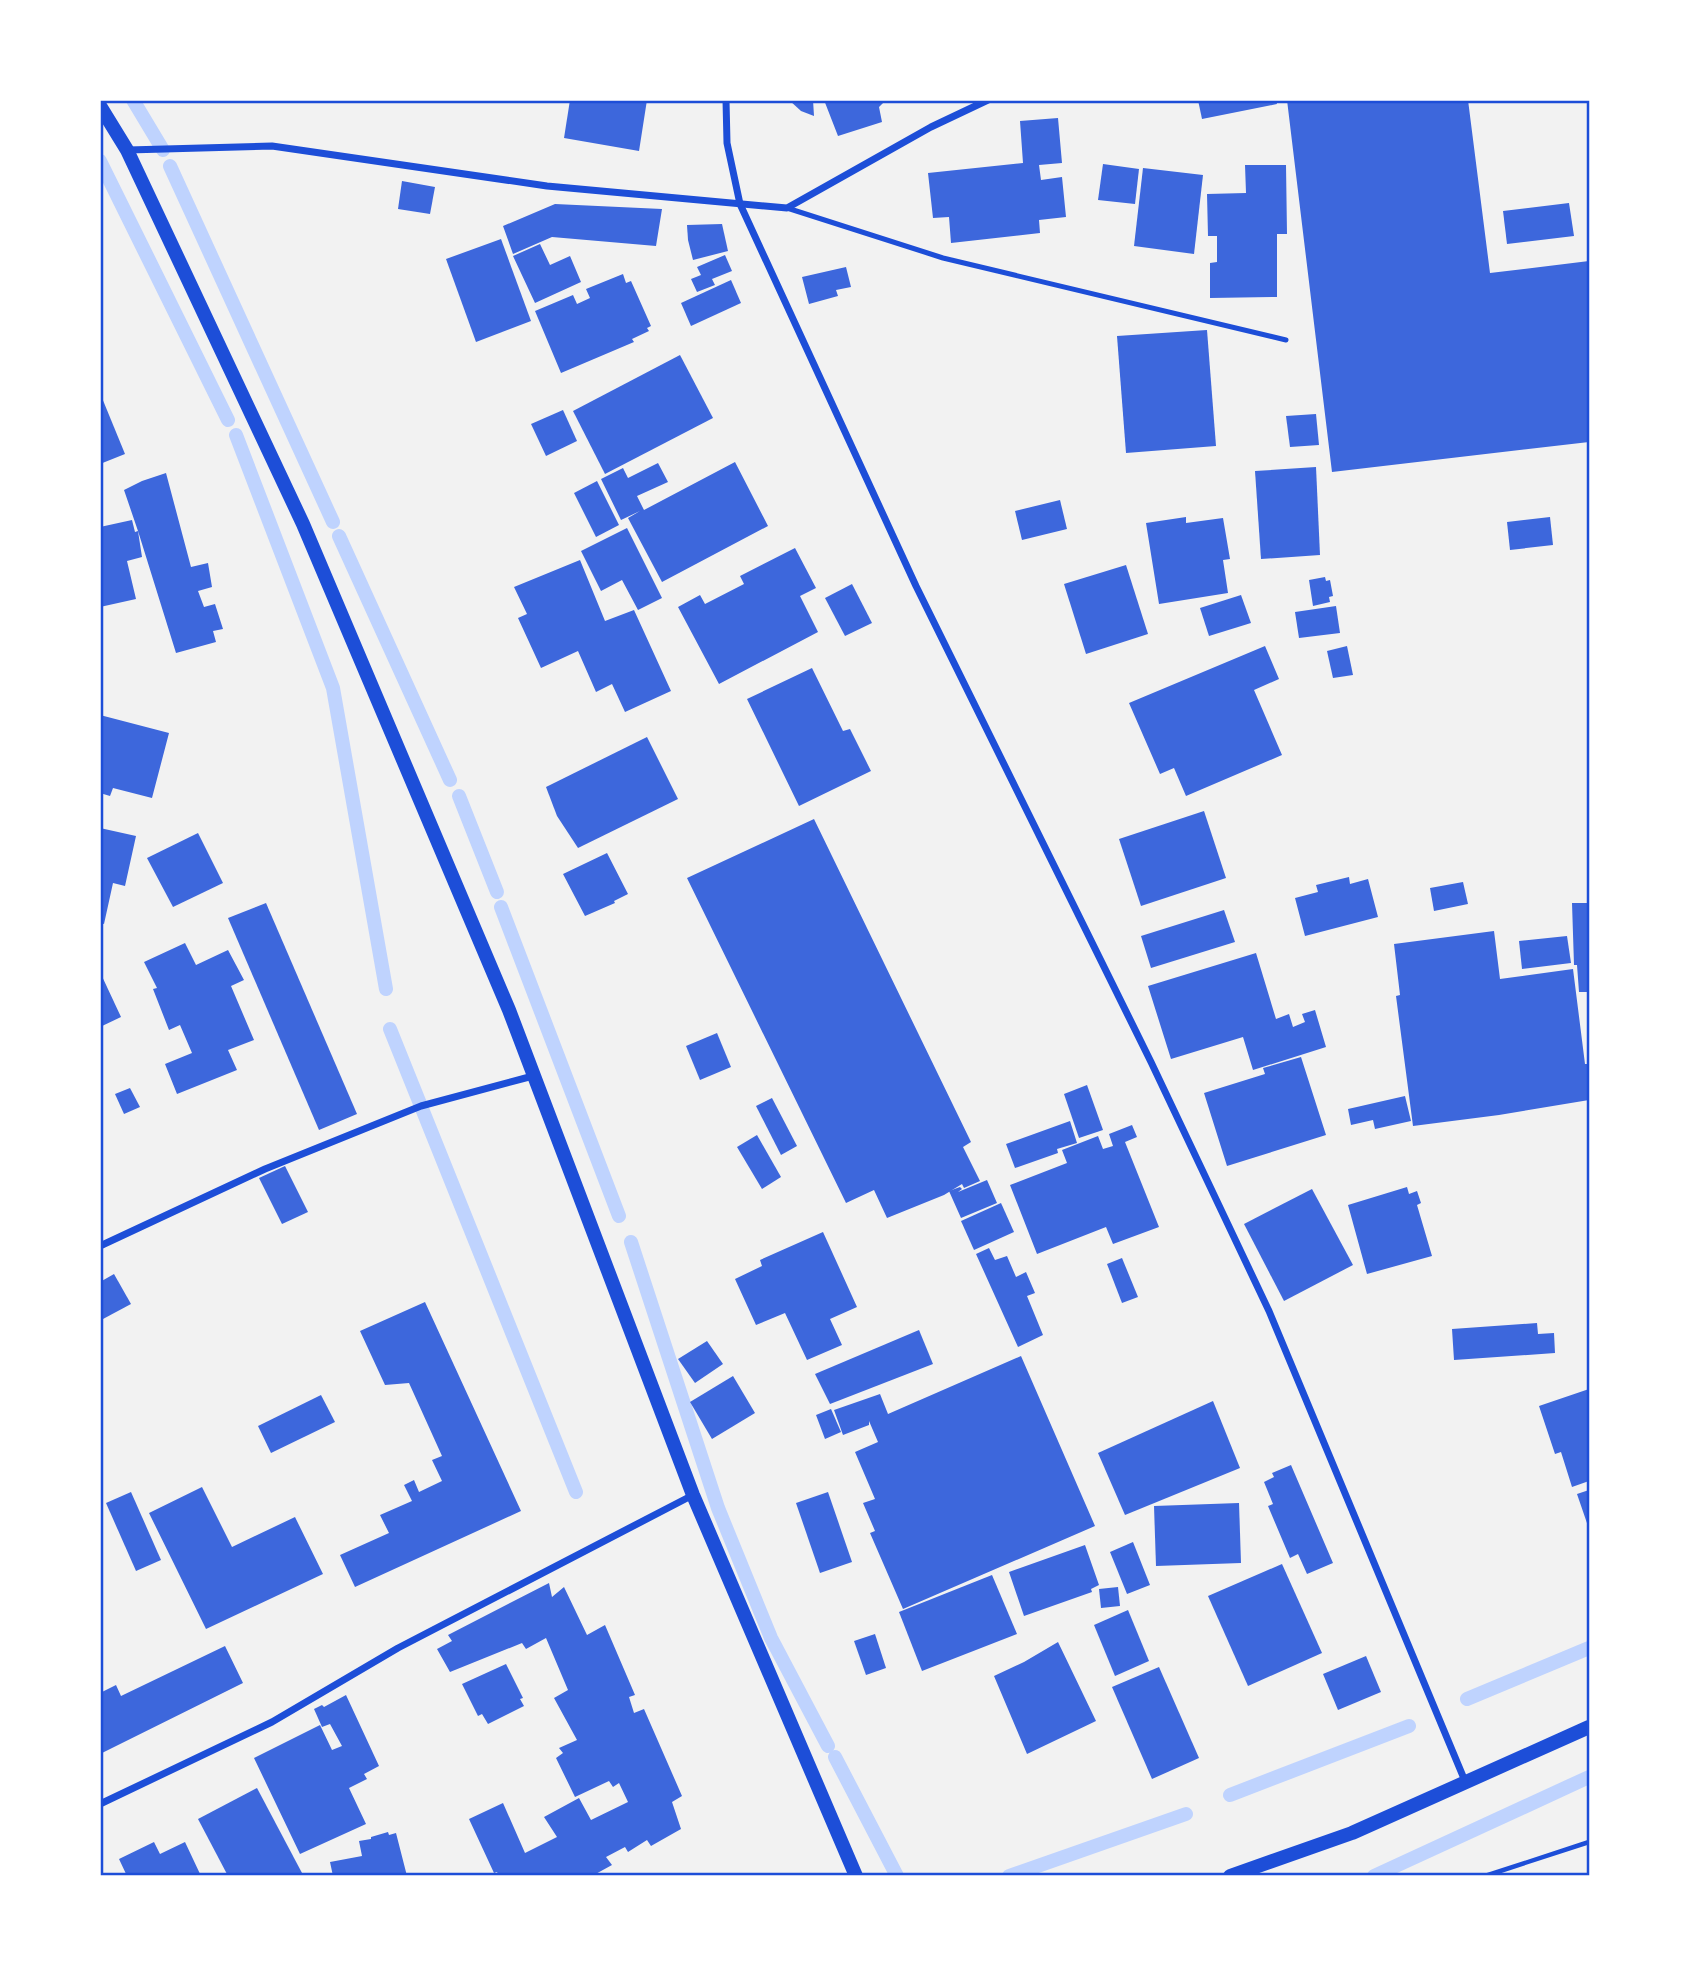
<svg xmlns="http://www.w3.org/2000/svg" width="1689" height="1976" font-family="Commissioner,sans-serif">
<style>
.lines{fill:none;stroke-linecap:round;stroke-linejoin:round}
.stream{stroke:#bfd3fe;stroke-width:14}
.building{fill:#3d67dc}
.path{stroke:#1d4ed8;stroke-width:4.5}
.service{stroke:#1d4ed8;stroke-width:5}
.minor{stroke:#1d4ed8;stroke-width:7}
.secondary{stroke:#1d4ed8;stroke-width:14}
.neatline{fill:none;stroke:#1d4ed8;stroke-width:2.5}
</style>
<rect width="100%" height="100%" fill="#f2f2f2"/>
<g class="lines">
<g class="stream">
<polyline points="133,100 163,150"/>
<polyline points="100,161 228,420"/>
<polyline points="170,166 333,522"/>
<polyline points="236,435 333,688 386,989"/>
<polyline points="339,536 450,780"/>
<polyline points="459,796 497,892"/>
<polyline points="501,907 619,1216"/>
<polyline points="390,1029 576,1492"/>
<polyline points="631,1242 718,1508 771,1638 828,1746"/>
<polyline points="1467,1699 1589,1648"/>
<polyline points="835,1757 897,1876"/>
<polyline points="1230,1795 1409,1726"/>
<polyline points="1009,1876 1186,1814"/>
<polyline points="1374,1876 1589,1777"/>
</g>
</g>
<g class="building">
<polygon points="570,100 647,100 639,151 564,138"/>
<polygon points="789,100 813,100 814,116 801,111"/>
<polygon points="824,100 886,100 879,107 882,122 838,136"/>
<polygon points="1198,100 1276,100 1277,104 1202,119"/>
<polygon points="1287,100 1468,100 1490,273 1589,261 1589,442 1332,472"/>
<polygon points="1058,118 1062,163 1039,165 1041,180 1062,177 1066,217 1039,220 1040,233 951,243 949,217 933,218 928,173 1023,163 1020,121"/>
<polygon points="1103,164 1139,169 1135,204 1098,200"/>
<polygon points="1245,165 1286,165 1287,234 1277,234 1277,297 1210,298 1210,263 1217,262 1217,236 1208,236 1207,194 1246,193"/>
<polygon points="1143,168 1203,175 1194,254 1134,246"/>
<polygon points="402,181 435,187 430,214 398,209"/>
<polygon points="1569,203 1574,236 1507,244 1503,211"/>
<polygon points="555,204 662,209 656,246 552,237 513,254 503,226"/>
<polygon points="722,224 728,251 693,260 688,240 687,225"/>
<polygon points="501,239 531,321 476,342 446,259"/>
<polygon points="540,244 550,265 570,256 581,282 535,303 513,256"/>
<polygon points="725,255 732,271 712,279 715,285 697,292 691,279 701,275 697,267"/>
<polygon points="846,267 851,287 836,290 838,296 809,304 802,277"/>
<polygon points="623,274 626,283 631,281 651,326 647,328 649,331 632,339 634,342 561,373 535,311 573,295 577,304 590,298 586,289"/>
<polygon points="731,280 741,303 691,326 681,303"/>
<polygon points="1207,330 1216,446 1126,453 1117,336"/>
<polygon points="680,355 713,418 605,474 573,411"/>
<polygon points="100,393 125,454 100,464"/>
<polygon points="563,410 577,441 546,456 531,424"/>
<polygon points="1316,414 1319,445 1290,447 1286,416"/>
<polygon points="735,462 768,526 662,582 628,518 640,511 621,520 601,479 623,468 628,478 658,463 668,482 637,496 644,510"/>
<polygon points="1316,467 1320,555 1261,559 1255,471"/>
<polygon points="166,473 191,567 208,563 212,587 198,591 204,607 215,604 223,629 213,631 216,642 176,653 138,531 142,557 127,561 136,599 100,607 100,527 132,520 135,532 138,531 124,490 142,481"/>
<polygon points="597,481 619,525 596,537 574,493"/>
<polygon points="1060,500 1067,529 1022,540 1015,511"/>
<polygon points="1186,517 1186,523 1223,518 1230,559 1223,560 1228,593 1159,604 1146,523"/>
<polygon points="1550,517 1553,545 1510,550 1507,522"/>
<polygon points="627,528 662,598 638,610 622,580 601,591 581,551"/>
<polygon points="795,548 816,588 800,596 818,632 719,684 678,607 700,595 705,604 744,584 740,576"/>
<polygon points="580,560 605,621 634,610 671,691 625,712 612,684 596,692 578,651 541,668 518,618 527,614 514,587"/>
<polygon points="1126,565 1148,634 1086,654 1064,584"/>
<polygon points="1325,577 1326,581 1330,580 1333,596 1329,597 1330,602 1313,606 1309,580"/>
<polygon points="852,584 872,623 845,636 825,598"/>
<polygon points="1241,595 1251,623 1209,636 1200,608"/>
<polygon points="1336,606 1340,633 1299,638 1295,612"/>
<polygon points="1265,646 1279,679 1254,690 1282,755 1186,796 1174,768 1160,774 1129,703"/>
<polygon points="1347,646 1353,675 1333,678 1327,651"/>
<polygon points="812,668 843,731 850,729 871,771 799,806 747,699"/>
<polygon points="100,715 169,733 152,798 113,788 110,796 100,793"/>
<polygon points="647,737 678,799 578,848 557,816 546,787"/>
<polygon points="1204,811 1226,878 1141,906 1119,839"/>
<polygon points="814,819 971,1142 963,1147 980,1181 964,1188 962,1184 944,1195 887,1218 874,1190 846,1203 687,878"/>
<polygon points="100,828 136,836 125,886 113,883 104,924 100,923"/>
<polygon points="198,833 223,883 173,907 147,858"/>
<polygon points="607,853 628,894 614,901 615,903 585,916 563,874"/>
<polygon points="1349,877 1350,884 1368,879 1378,917 1305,936 1295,898 1318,892 1316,885"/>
<polygon points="1463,882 1468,904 1434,911 1430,888"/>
<polygon points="266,903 357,1114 319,1130 228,918"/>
<polygon points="1572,903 1589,903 1589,992 1579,992 1577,965 1574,965"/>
<polygon points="1224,910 1235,942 1151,968 1141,936"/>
<polygon points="1494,931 1500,979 1573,969 1585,1064 1589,1064 1589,1100 1499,1115 1413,1126 1396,996 1400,995 1394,944"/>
<polygon points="1567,936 1571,963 1522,969 1519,941"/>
<polygon points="185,943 196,965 228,950 244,980 231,986 254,1040 228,1050 237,1070 177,1094 165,1064 192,1053 180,1025 169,1030 153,989 157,988 144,962"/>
<polygon points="1256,953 1276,1019 1289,1014 1293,1027 1305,1022 1302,1014 1315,1010 1326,1047 1253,1070 1243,1037 1171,1059 1148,986"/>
<polygon points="100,972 121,1017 100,1027"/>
<polygon points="717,1033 731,1067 700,1080 686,1046"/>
<polygon points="1301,1057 1326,1135 1227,1166 1204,1093 1265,1074 1263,1068"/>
<polygon points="1087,1085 1103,1130 1079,1138 1064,1094"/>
<polygon points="130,1088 140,1107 124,1114 115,1094"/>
<polygon points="1405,1096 1411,1121 1375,1129 1373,1120 1351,1125 1348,1109"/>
<polygon points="772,1098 797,1146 781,1155 756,1106"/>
<polygon points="1070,1121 1077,1143 1057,1149 1058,1153 1015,1168 1006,1144"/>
<polygon points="1132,1125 1137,1137 1125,1142 1159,1227 1113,1244 1106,1227 1037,1254 1010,1185 1067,1163 1062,1150 1098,1136 1103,1149 1113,1146 1109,1134"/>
<polygon points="757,1135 781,1177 762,1189 737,1147"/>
<polygon points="285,1166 308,1212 282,1224 259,1178"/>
<polygon points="987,1180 997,1203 961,1218 949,1191 960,1187 962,1189 958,1192"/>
<polygon points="1407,1187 1409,1194 1417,1191 1421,1203 1417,1205 1432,1256 1367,1274 1348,1205"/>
<polygon points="1312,1189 1353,1265 1284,1301 1244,1224"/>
<polygon points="1001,1203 1014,1232 974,1250 961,1221"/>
<polygon points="823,1232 857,1307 830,1319 842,1345 807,1360 785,1313 756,1325 735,1279 762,1266 760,1260"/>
<polygon points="989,1248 995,1260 1007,1256 1016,1277 1026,1272 1035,1293 1027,1296 1043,1335 1018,1347 976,1254"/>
<polygon points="1122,1258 1138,1297 1122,1303 1107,1264"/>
<polygon points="114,1274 131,1304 103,1319 100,1313 100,1282"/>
<polygon points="425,1302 521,1511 355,1587 340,1555 389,1533 380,1515 412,1501 404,1485 414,1480 419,1492 442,1481 432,1460 442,1456 409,1383 385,1385 360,1331"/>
<polygon points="1537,1323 1538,1334 1554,1333 1555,1353 1454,1360 1452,1329"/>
<polygon points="919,1330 933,1364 830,1404 815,1374"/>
<polygon points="707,1341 723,1364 695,1383 678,1359"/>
<polygon points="1021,1356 1095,1526 903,1609 870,1533 875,1531 863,1503 875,1499 855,1452 878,1442 869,1421 869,1425 843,1435 834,1410 880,1394 888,1414"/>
<polygon points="733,1376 755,1413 712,1439 690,1402"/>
<polygon points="1589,1389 1589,1481 1572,1487 1561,1452 1555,1454 1539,1406"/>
<polygon points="321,1395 335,1422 271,1453 258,1426"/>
<polygon points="1213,1401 1240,1468 1125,1515 1098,1453"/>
<polygon points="831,1409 841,1432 825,1439 816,1415"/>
<polygon points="1291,1465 1333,1563 1307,1574 1298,1554 1290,1558 1268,1506 1273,1504 1264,1482 1274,1477 1272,1473"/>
<polygon points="202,1487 232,1547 295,1517 323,1574 206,1629 149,1513"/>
<polygon points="1589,1490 1589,1529 1577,1494"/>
<polygon points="131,1492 161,1560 136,1571 106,1503"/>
<polygon points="828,1492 852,1562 820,1573 796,1503"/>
<polygon points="1239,1503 1241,1563 1156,1566 1154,1506"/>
<polygon points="1133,1542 1150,1585 1127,1594 1110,1552"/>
<polygon points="1085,1545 1099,1585 1091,1589 1092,1592 1024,1616 1009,1572"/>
<polygon points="1282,1564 1322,1653 1248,1686 1208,1596"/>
<polygon points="992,1575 1017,1634 922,1671 899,1612"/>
<polygon points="549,1583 552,1597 564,1587 587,1635 605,1625 635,1695 629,1697 634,1713 644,1709 682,1796 672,1802 681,1829 651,1846 647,1840 628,1852 625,1847 606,1857 612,1865 592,1876 523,1876 523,1874 499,1876 497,1872 494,1873 469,1819 503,1803 525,1853 557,1837 544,1817 579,1798 591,1820 628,1802 619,1783 613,1787 609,1781 575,1797 556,1758 563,1753 559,1748 577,1740 554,1698 568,1690 546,1638 526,1649 522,1643 450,1672 437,1649 452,1641 448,1635"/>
<polygon points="1118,1587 1120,1606 1101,1608 1099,1589"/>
<polygon points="1128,1610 1149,1661 1115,1676 1094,1625"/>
<polygon points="875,1634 886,1668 866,1675 854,1641"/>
<polygon points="1058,1642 1096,1721 1027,1754 994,1676 1024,1662"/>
<polygon points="225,1646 243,1683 100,1754 100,1693 116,1685 121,1696"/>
<polygon points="1366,1656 1381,1692 1338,1710 1323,1674"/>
<polygon points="506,1664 523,1698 520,1699 524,1706 488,1724 482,1714 478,1716 462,1684"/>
<polygon points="1159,1667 1199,1758 1152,1779 1112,1687"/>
<polygon points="346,1695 379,1766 364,1774 367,1779 349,1788 366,1824 300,1854 254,1758 320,1725 332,1750 342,1746 330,1724 322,1727 314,1709 322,1705 324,1707"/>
<polygon points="257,1788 302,1873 295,1876 228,1876 198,1819"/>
<polygon points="388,1832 389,1835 396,1833 407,1876 333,1876 330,1862 362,1856 359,1841 371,1839 371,1837"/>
<polygon points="154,1842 160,1854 185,1842 201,1876 127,1876 119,1859"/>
</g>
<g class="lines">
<polyline class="path" points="1485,1876 1589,1842"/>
<polyline class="service" points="787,208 943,258 1286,340"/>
<g class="minor">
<polyline points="726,100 727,143 740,204 916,586 1151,1062 1269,1311 1465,1781"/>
<polyline points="128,150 272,146 547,186 787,208 931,127 988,100"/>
<polyline points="100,1246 265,1169 421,1106 533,1076"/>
<polyline points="100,1804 272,1722 398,1648 693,1495"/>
</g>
<g class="secondary">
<polyline points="100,106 127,150 303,524 509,1010 693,1495 856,1876"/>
<polyline points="1230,1876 1352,1833 1589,1727"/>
</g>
</g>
<rect width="1689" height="1976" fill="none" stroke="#ffffff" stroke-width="203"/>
<rect x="102" y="102" width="1486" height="1772" class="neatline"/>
</svg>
